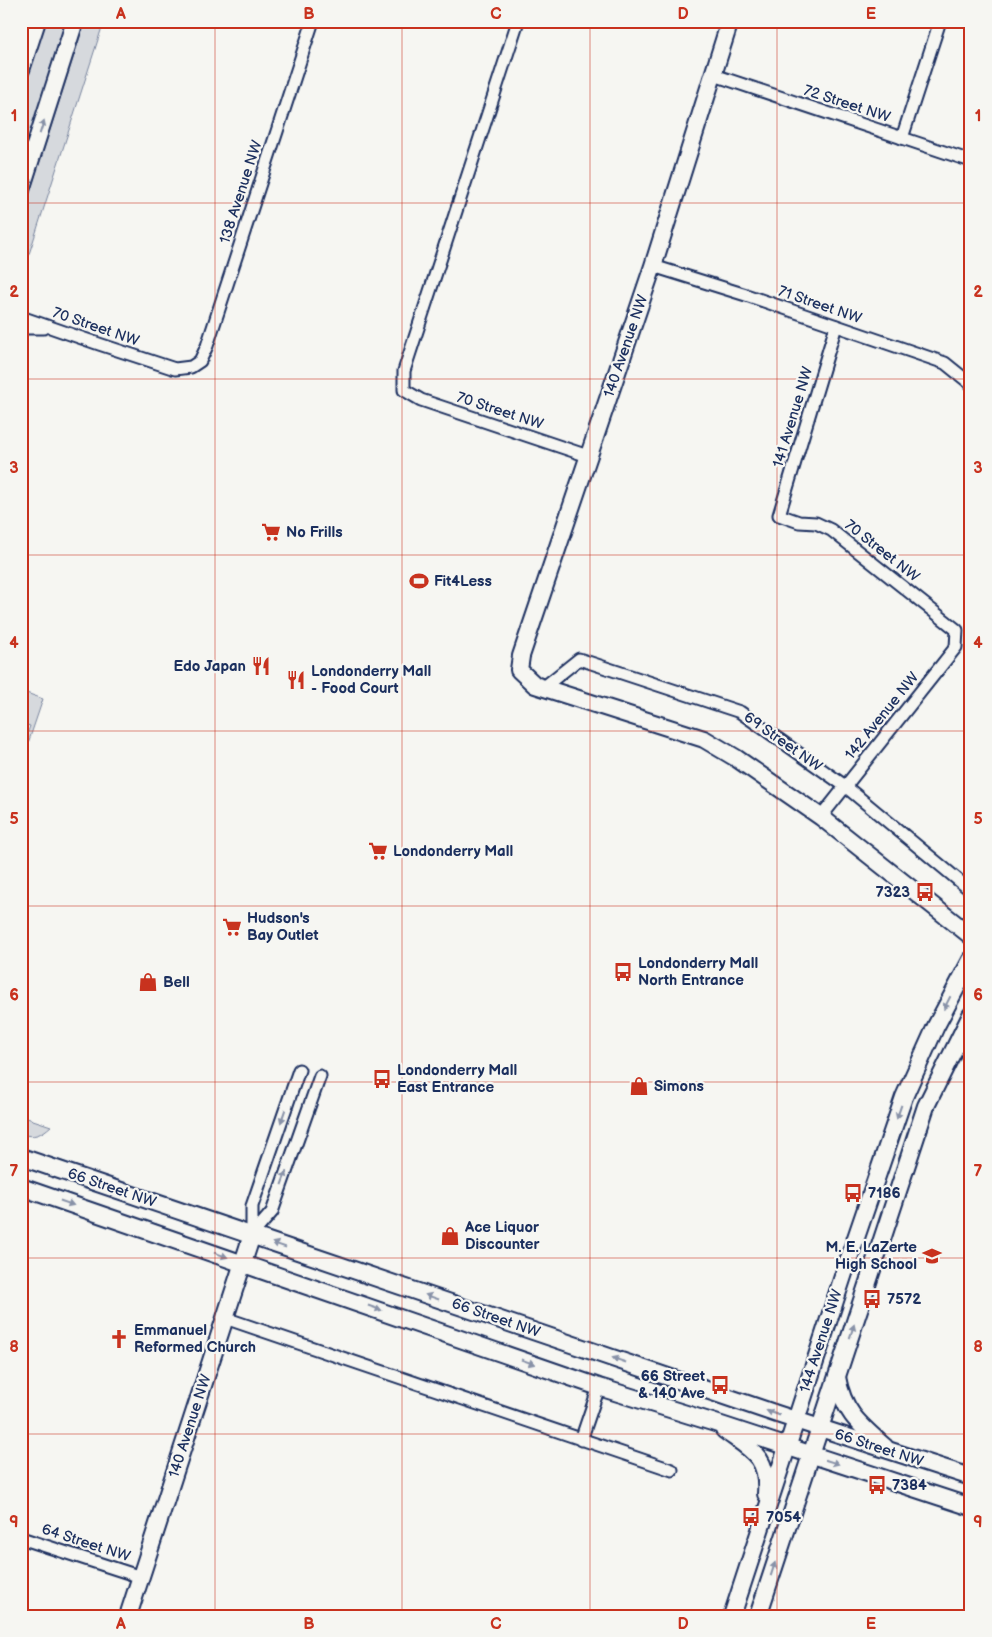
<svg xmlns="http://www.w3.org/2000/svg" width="992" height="1637" font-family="'Balsamiq Sans',sans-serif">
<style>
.green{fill:#d6d9dd;stroke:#78849e}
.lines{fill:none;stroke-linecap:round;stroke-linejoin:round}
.street-casing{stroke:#1b2f5e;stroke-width:15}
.secondary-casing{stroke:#1b2f5e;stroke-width:20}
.street{stroke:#f6f6f2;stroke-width:11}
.secondary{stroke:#f6f6f2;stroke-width:16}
.oneway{fill:#8892a8}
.grid{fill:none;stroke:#c8321e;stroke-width:1;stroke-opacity:0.55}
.labels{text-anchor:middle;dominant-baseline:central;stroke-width:4.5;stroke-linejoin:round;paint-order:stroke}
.street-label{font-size:15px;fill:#1b2f5e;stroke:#f6f6f2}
.poi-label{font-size:15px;font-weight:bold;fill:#1b2f5e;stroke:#f6f6f2;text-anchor:start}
.neatline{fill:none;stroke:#c8321e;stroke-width:2}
.grid-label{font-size:16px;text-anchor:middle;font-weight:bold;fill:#c8321e}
</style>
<rect width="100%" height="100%" fill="#f6f6f2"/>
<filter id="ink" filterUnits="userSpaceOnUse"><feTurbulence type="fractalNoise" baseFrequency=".02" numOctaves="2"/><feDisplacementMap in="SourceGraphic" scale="10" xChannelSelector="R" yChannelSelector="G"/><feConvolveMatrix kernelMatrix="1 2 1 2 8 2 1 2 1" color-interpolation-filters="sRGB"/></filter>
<g filter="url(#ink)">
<g class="green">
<polygon points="46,21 66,21 21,161 21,98"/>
<polygon points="85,21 104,21 21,279 21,220"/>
<polygon points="21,691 43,699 21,764 21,750 30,726 21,723"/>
<path d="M21,1116l30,10c-10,9 -17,12 -30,8z"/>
</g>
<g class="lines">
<g class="street-casing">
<g id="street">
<polyline points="518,21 404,371 404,390 421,400 588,456"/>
<polyline points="714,75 971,161"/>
<polyline points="902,138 940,21"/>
<polyline points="653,266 746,295 945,363 971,384"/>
<polyline points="21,317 99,344 175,369 191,367 200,361 207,346 313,21"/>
<polyline points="21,328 44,328"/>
<polyline points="544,687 579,659 740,712 845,786 969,889"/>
<polyline points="821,817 956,647 957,630 831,530 816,523 799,522 779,515 836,326"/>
<polyline points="252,1235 272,1212 320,1076"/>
<polyline points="252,1235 252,1206 299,1070"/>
<polyline points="225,1318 672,1470"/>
<polyline points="581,1440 599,1387"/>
<polyline points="21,1538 141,1577"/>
</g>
</g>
<g class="secondary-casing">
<g id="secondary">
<polyline points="730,21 653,266 521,656 519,670 535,685 704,739 736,758 821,817 971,936"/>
<polyline points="21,70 37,21"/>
<polyline points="21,190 75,21"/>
<polyline points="21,1157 777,1414 971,1477"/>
<polyline points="21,1187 599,1387 712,1422 971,1507"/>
<path d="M837,1377c6,35 23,48 48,70"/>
<path d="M724,1430c27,20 45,26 42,64"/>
<polyline points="128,1616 252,1235"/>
<polyline points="732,1616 847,1264 904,1097 936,1026 971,960"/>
<polyline points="758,1616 926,1106 971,1015"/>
</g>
</g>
<use href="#street" class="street"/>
<use href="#secondary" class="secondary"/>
</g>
<defs><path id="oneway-solid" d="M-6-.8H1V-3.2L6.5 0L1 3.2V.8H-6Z" transform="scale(1.25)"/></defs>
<g class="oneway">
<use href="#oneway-solid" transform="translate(42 127) rotate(-72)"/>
<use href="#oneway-solid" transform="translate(947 1003) rotate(117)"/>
<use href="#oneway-solid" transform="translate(899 1112) rotate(109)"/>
<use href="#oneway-solid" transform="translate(283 1116) rotate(109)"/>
<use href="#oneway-solid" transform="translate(284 1178) rotate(-70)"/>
<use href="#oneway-solid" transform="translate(67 1203) rotate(19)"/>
<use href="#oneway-solid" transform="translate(279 1245) rotate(-161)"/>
<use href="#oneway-solid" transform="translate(221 1255) rotate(19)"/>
<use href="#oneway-solid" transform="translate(432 1297) rotate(-161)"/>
<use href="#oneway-solid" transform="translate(375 1308) rotate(19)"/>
<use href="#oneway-solid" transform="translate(852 1331) rotate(-72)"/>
<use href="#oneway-solid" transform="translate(619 1360) rotate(-161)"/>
<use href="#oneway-solid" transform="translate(528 1362) rotate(19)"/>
<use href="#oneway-solid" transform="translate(773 1413) rotate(-161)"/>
<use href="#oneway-solid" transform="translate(832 1462) rotate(18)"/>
<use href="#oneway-solid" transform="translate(773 1569) rotate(-72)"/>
</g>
</g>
<path class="grid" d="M215,21v1595M402,21v1595M590,21v1595M777,21v1595M21,203h950M21,379h950M21,555h950M21,731h950M21,906h950M21,1082h950M21,1258h950M21,1434h950"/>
<defs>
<g id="supermarket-bare" transform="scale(1.5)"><path d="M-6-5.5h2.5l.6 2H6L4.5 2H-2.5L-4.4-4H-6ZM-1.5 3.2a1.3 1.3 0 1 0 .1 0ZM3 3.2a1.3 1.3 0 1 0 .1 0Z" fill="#c8321e" stroke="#f6f6f2" stroke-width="2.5" paint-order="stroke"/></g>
<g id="stadium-bare" transform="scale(1.5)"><path d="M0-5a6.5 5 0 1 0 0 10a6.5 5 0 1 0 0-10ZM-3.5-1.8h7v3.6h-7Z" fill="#c8321e" stroke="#f6f6f2" stroke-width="2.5" paint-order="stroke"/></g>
<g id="restaurant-bare" transform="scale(1.5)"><path d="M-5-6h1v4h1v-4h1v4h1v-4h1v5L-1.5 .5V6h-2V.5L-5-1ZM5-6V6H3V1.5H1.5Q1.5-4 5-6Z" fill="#c8321e" stroke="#f6f6f2" stroke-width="2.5" paint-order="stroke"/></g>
<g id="bus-bare" transform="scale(1.5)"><path d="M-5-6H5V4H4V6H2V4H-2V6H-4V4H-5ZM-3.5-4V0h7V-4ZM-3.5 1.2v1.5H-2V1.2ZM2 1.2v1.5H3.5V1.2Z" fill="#c8321e" stroke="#f6f6f2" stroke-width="2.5" paint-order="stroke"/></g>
<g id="shop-bare" transform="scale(1.5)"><path d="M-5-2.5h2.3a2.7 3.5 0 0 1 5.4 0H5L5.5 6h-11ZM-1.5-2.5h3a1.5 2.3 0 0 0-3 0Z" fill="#c8321e" stroke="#f6f6f2" stroke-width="2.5" paint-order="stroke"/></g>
<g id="school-bare" transform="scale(1.5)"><path d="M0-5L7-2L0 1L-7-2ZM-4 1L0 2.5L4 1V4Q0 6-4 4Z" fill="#c8321e" stroke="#f6f6f2" stroke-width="2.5" paint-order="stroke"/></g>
<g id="church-bare" transform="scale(1.5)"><path d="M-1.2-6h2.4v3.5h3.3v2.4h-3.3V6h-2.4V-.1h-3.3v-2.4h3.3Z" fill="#c8321e" stroke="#f6f6f2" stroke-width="2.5" paint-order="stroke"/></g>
</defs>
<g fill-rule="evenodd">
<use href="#supermarket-bare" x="271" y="532"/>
<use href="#stadium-bare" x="419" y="581"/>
<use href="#restaurant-bare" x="261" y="666"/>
<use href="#restaurant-bare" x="296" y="680"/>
<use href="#supermarket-bare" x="378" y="851"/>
<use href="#bus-bare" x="925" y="892"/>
<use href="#supermarket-bare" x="232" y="927"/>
<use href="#bus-bare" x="623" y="972"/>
<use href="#shop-bare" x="148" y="982"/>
<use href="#bus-bare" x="382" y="1079"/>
<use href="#shop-bare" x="639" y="1086"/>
<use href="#bus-bare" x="853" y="1193"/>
<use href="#shop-bare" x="450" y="1236"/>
<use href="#school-bare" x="932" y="1256"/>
<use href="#bus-bare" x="872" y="1299"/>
<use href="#church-bare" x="119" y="1339"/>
<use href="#bus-bare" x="720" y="1385"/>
<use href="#bus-bare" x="877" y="1485"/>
<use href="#bus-bare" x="751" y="1517"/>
</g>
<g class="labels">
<g class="street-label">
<text transform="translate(847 104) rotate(18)">72 Street NW</text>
<text transform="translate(241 192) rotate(-72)">138 Avenue NW</text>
<text transform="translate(820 305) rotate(19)">71 Street NW</text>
<text transform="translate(96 327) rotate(19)">70 Street NW</text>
<text transform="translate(626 346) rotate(-71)">140 Avenue NW</text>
<text transform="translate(500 411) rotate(18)">70 Street NW</text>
<text transform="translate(793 417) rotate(-73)">141 Avenue NW</text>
<text transform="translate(882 551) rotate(38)">70 Street NW</text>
<text transform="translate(882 716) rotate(-51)">142 Avenue NW</text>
<text transform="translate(783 742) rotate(35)">69 Street NW</text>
<text transform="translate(112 1188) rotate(19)">66 Street NW</text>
<text transform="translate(496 1318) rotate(19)">66 Street NW</text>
<text transform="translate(821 1341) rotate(-72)">144 Avenue NW</text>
<text transform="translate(190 1426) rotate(-72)">140 Avenue NW</text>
<text transform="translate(879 1448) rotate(18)">66 Street NW</text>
<text transform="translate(86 1543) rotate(18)">64 Street NW</text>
</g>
<g class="poi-label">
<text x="286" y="532">No Frills</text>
<text x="434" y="581">Fit4Less</text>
<text x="246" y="666" text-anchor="end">Edo Japan</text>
<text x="311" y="671">Londonderry Mall<tspan x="311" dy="17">- Food Court</tspan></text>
<text x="393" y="851">Londonderry Mall</text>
<text x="910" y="892" text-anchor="end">7323</text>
<text x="247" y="918">Hudson's<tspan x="247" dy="17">Bay Outlet</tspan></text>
<text x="638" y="963">Londonderry Mall<tspan x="638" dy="17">North Entrance</tspan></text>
<text x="163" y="982">Bell</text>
<text x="397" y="1070">Londonderry Mall<tspan x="397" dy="17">East Entrance</tspan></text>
<text x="654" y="1086">Simons</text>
<text x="868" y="1193">7186</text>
<text x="465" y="1227">Ace Liquor<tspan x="465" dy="17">Discounter</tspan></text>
<text x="917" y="1247" text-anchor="end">M. E. LaZerte<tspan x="917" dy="17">High School</tspan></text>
<text x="887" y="1299">7572</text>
<text x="134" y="1330">Emmanuel<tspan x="134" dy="17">Reformed Church</tspan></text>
<text x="705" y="1376" text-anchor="end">66 Street<tspan x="705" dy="17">&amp; 140 Ave</tspan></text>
<text x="892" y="1485">7384</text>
<text x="766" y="1517">7054</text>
</g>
</g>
<rect width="992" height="1637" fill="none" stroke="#f6f6f2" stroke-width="55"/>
<rect x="28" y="28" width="936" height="1582" class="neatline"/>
<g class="grid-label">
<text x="121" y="19">A</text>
<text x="309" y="19">B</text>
<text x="496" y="19">C</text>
<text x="683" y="19">D</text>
<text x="871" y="19">E</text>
<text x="14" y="121">1</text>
<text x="978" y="121">1</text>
<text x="14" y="297">2</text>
<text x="978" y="297">2</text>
<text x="14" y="473">3</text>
<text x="978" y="473">3</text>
<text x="14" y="648">4</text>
<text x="978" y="648">4</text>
<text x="14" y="824">5</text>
<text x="978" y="824">5</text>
<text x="14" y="1000">6</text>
<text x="978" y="1000">6</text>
<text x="14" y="1176">7</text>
<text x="978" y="1176">7</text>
<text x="14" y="1352">8</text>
<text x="978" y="1352">8</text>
<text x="14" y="1527">9</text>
<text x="978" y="1527">9</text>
<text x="121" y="1629">A</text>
<text x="309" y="1629">B</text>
<text x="496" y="1629">C</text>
<text x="683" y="1629">D</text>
<text x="871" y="1629">E</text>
</g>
</svg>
